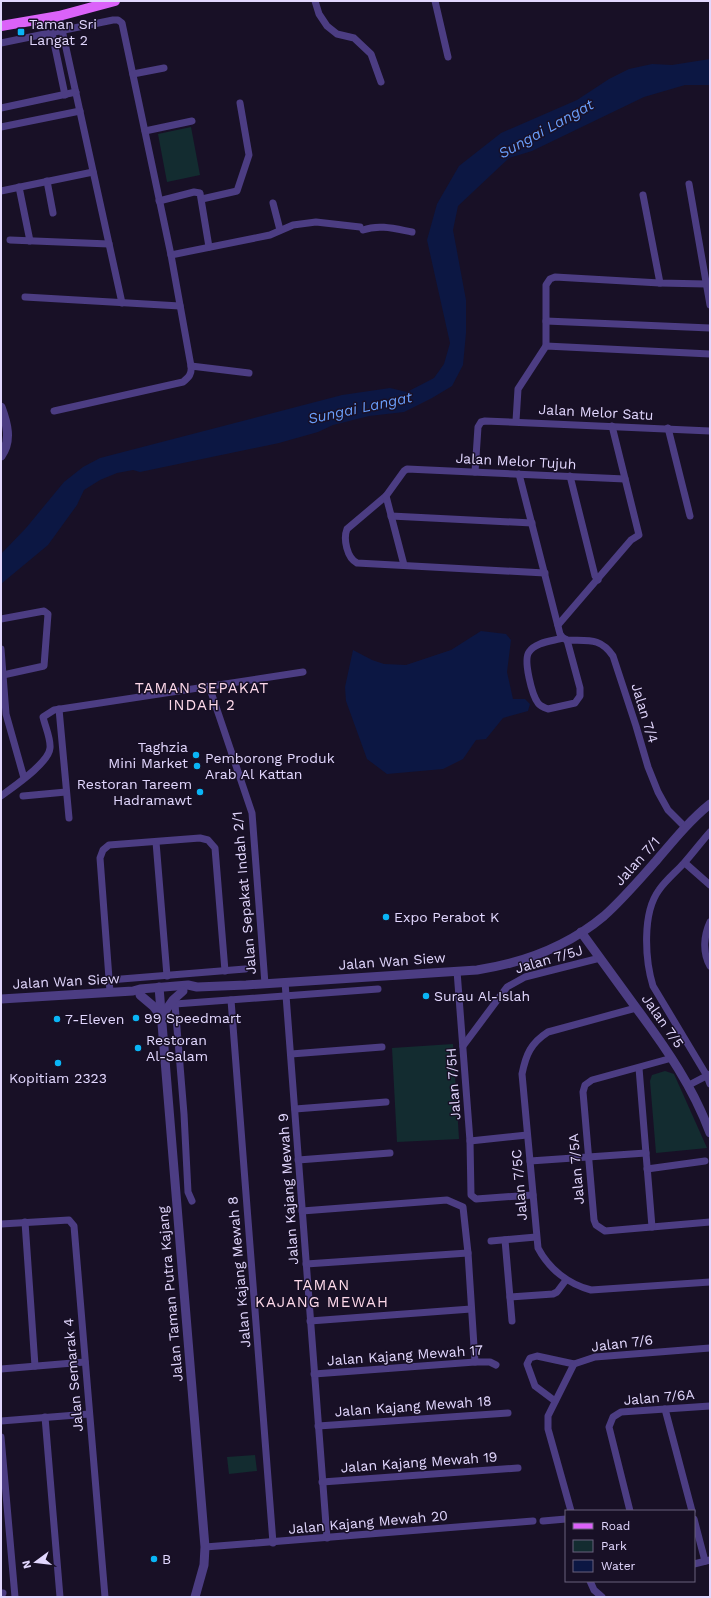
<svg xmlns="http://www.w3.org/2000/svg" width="711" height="1598" font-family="'Work Sans',sans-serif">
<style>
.green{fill:#132c30}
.water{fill:#0c1743}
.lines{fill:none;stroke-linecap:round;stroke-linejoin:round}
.minor{stroke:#4c3d83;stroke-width:7}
.tertiary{stroke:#4c3d83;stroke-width:9}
.primary{stroke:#db62f9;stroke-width:10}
.poi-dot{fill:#0ab5f6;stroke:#181026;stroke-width:1.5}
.labels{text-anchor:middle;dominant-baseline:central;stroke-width:3;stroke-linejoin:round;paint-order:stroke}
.poi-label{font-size:14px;fill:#e2d7fe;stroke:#181026;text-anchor:start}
.street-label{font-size:14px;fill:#e2d7fe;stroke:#181026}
.water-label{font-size:15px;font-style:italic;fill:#699dfa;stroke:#181026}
.neighbourhood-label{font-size:15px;letter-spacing:1px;fill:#fed9ea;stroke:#181026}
</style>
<rect width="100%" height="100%" fill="#181026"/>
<g class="green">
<polygon points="191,127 200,175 167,182 158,134"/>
<polygon points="453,1044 459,1139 397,1142 392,1048"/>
<polygon points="665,1071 674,1074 707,1148 656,1153 650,1081 652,1075"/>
<polygon points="255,1455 257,1471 229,1474 227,1457"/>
</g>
<g class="water">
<polygon points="710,59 710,85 685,85 644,97 532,151 509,158 458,206 453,230 466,300 466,333 463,365 452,386 432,398 404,412 369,416 333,425 318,432 279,443 140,472 133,470 117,473 100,480 84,490 77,505 48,545 1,584 1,554 26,528 64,482 83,467 100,458 342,395 390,388 407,392 434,378 444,364 450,343 427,240 437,204 459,166 501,133 577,100 609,79 629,69 652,64 672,65"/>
<polygon points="481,631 506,634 511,640 507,672 513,699 525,699 530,704 528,711 503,718 486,739 476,740 463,759 443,769 387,774 367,759 346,701 345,687 353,650 372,660 384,664 406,665 451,650"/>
</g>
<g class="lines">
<g class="minor">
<polyline points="315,1 319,14 327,26 337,34 354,38 371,54 381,82"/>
<polyline points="435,1 448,57"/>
<polyline points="59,16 122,303"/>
<polyline points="52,33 65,95"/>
<path d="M1,43l112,-23h5l4,3 49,232 20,111c1,8 -2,11 -8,16l-129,29"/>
<polyline points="133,74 164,68"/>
<polyline points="1,108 76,92"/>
<polyline points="1,127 80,111"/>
<polyline points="145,131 192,121"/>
<polyline points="47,181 53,213"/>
<polyline points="689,184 710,305"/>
<polyline points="19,187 30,241"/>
<polyline points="1,191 93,172"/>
<polyline points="643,195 660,283"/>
<polyline points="202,199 237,191 249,155 240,103"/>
<polyline points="159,201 194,192 200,193 209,247"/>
<polyline points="273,203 280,230"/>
<path d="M363,230c16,-6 33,-1 49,2"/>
<polyline points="10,240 109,244"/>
<polyline points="171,255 270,235 293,225 316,222 360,227"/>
<polyline points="25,297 180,306"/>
<polyline points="546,321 710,328"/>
<polyline points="546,346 546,285 550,279 555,277 660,283 706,284"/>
<polyline points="191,366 249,373"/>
<polyline points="516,421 518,389 546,346 710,354"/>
<polyline points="668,428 690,516"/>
<polyline points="475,472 478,427 481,422 485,421 710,431"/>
<path d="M519,474l41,160 3,4 4,2c21,1 33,-3 46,16l23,70 12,41 10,25 10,18 17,17"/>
<polyline points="570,476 595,576 598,580"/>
<path d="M386,496l-39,33c-4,10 0,29 10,34l188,10"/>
<polyline points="391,516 532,523"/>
<polyline points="404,565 386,496 404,471 407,469 625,479"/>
<polyline points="1,619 44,611 48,614 44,666 3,675"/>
<polyline points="558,625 631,540 639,535 612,426"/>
<path d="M563,638c-10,3 -28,4 -34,14 -6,8 3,43 9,51 2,3 7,5 10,6l27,-6 5,-7v-8l-13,-48"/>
<polyline points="1,649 6,714 24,778"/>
<polyline points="209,686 252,813 265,984"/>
<polyline points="59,709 69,818"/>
<path d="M1,796c12,-9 48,-33 49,-48 1,-9 -5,-22 -7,-31l11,-7 249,-38"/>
<polyline points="23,796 66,792"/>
<path d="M710,832c-9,10 -17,21 -26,31 -8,9 -18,17 -25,27 -17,23 -14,70 -6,96l54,90 3,8"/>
<polyline points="156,842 167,976"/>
<polyline points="685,863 710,885"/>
<path d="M710,922c-6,13 -8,30 0,44"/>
<polyline points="457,971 470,1141 471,1195 476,1199 533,1195"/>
<polyline points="109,980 245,969"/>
<polyline points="285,982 327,1538"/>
<polyline points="110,992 100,858 103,850 109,845 200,838 208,840 215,848 225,971"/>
<polyline points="231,1000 273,1543"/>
<path d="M636,1008l-88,24c-17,11 -22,22 -26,42l16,174c11,21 30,36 53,42l119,-8"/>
<polyline points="463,1046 507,987 525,977 600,958"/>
<polyline points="291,1054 382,1047"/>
<polyline points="672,1058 592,1080 585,1085 583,1092 594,1220 596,1225 605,1231 710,1222"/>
<polyline points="639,1068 652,1227"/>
<polyline points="689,1085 710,1074"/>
<polyline points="295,1109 386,1102"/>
<polyline points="470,1141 527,1135"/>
<polyline points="298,1160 390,1153"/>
<polyline points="530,1161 646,1153"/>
<polyline points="647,1169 705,1161"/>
<polyline points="192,1201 188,1192 184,1114 175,1004 378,989"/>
<polyline points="302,1211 447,1200 463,1207 468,1253 475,1362"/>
<polyline points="25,1222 35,1366"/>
<polyline points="1,1224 69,1220 74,1226 105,1597"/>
<polyline points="505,1240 512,1321"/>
<polyline points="491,1241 536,1237"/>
<polyline points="306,1264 468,1253"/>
<polyline points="510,1297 553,1294 557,1292 566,1280"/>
<polyline points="310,1321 471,1309"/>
<polyline points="1,1369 85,1362"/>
<polyline points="314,1374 475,1362 490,1362 496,1365"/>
<polyline points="555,1401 535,1386 527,1364 530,1358 537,1356 574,1364"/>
<polyline points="665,1409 692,1511"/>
<polyline points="45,1417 60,1597"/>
<polyline points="1,1421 89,1414"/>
<polyline points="318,1426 508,1413"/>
<polyline points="1,1437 15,1597"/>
<polyline points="322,1482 518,1468"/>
<polyline points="571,1511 548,1429 548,1416 574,1364 595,1357 710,1348"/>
<polyline points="630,1511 609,1427 613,1417 621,1412 710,1406"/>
<polyline points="694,1519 705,1561"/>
<polyline points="543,1521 566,1519"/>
<polyline points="205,1547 533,1521"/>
<polyline points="694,1564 710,1560"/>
<polyline points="590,1581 594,1590 602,1597"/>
<polyline points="1,1593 3,1593"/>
</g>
<g class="tertiary">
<path d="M1,407c6,16 11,34 0,49"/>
<path d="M581,932c19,26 37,51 56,77 29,39 56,78 73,124"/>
<polyline points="159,987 205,1547 204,1565 195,1597"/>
<polyline points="140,995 153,1006 161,1016"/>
<path d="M1,999l132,-8 7,-2 48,-4 9,2 49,-2 231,-15c46,-7 91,-24 127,-54 19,-17 35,-36 52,-55 17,-20 34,-41 54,-57"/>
<polyline points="161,1017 173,1000 183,991"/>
</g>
<polyline class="primary" points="1,26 59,16 115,1"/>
</g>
<g class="poi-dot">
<rect x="17" y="28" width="8" height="8" rx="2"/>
<circle cx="196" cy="755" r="4"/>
<circle cx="197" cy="766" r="4"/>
<circle cx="200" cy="792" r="4"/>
<circle cx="386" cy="917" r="4"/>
<circle cx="426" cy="996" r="4"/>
<circle cx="136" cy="1018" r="4"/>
<circle cx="57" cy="1019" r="4"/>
<circle cx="138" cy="1048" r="4"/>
<circle cx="58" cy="1063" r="4"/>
<circle cx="154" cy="1559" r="4"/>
</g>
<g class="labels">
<g class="poi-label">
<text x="29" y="24">Taman Sri<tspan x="29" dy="16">Langat 2</tspan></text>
<text x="188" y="747" text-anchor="end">Taghzia<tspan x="188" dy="16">Mini Market</tspan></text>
<text x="205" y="758">Pemborong Produk<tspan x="205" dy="16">Arab Al Kattan</tspan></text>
<text x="192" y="784" text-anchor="end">Restoran Tareem<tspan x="192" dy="16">Hadramawt</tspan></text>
<text x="394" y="917">Expo Perabot K</text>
<text x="434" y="996">Surau Al-Islah</text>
<text x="144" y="1018">99 Speedmart</text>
<text x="65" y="1019">7-Eleven</text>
<text x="146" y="1040">Restoran<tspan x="146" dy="16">Al-Salam</tspan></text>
<text x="58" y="1078" text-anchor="middle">Kopitiam 2323</text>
<text x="162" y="1559">B</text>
</g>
<g class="street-label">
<text transform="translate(596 412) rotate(3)">Jalan Melor Satu</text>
<text transform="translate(516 461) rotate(3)">Jalan Melor Tujuh</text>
<text transform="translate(645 713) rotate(73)">Jalan 7/4</text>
<text transform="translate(637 861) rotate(-48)">Jalan 7/1</text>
<text transform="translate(244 893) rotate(-95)">Jalan Sepakat Indah 2/1</text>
<text transform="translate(549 959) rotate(-16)">Jalan 7/5J</text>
<text transform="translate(392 961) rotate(-4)">Jalan Wan Siew</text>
<text transform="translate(66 981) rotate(-3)">Jalan Wan Siew</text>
<text transform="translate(663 1021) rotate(55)">Jalan 7/5</text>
<text transform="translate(453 1084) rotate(-94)">Jalan 7/5H</text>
<text transform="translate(576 1169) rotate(-95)">Jalan 7/5A</text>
<text transform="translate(519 1185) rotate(-95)">Jalan 7/5C</text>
<text transform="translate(288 1189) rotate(-94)">Jalan Kajang Mewah 9</text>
<text transform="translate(239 1272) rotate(-95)">Jalan Kajang Mewah 8</text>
<text transform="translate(170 1294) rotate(-95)">Jalan Taman Putra Kajang</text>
<text transform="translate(622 1343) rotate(-7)">Jalan 7/6</text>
<text transform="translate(405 1355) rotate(-4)">Jalan Kajang Mewah 17</text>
<text transform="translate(73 1375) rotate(-95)">Jalan Semarak 4</text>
<text transform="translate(659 1397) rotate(-5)">Jalan 7/6A</text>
<text transform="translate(413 1406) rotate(-4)">Jalan Kajang Mewah 18</text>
<text transform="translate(419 1462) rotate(-4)">Jalan Kajang Mewah 19</text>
<text transform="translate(368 1522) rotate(-5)">Jalan Kajang Mewah 20</text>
</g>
<g class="water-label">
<text transform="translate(546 129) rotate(-29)">Sungai Langat</text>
<text transform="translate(360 408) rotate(-12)">Sungai Langat</text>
</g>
<g class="neighbourhood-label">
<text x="202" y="688">TAMAN SEPAKAT<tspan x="202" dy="17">INDAH 2</tspan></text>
<text x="322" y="1285">TAMAN<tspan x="322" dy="17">KAJANG MEWAH</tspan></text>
</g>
</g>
<rect width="711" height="1598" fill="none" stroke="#e2d7fe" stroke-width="4"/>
<rect x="565" y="1510" width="130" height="72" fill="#181026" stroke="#69607c"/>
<rect x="573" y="1523" width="20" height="6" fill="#db62f9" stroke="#69607c"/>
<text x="601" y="1530" font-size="12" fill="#e2d7fe">Road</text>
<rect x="573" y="1540" width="20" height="12" fill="#132c30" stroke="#69607c"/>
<text x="601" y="1550" font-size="12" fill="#e2d7fe">Park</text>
<rect x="573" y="1560" width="20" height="12" fill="#0c1743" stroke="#69607c"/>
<text x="601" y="1570" font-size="12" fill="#e2d7fe">Water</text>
<g transform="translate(36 1562) rotate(255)" stroke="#181026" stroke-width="3" paint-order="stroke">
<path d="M0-3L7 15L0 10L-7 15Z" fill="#e2d7fe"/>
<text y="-6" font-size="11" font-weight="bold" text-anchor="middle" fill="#e2d7fe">N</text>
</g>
</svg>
